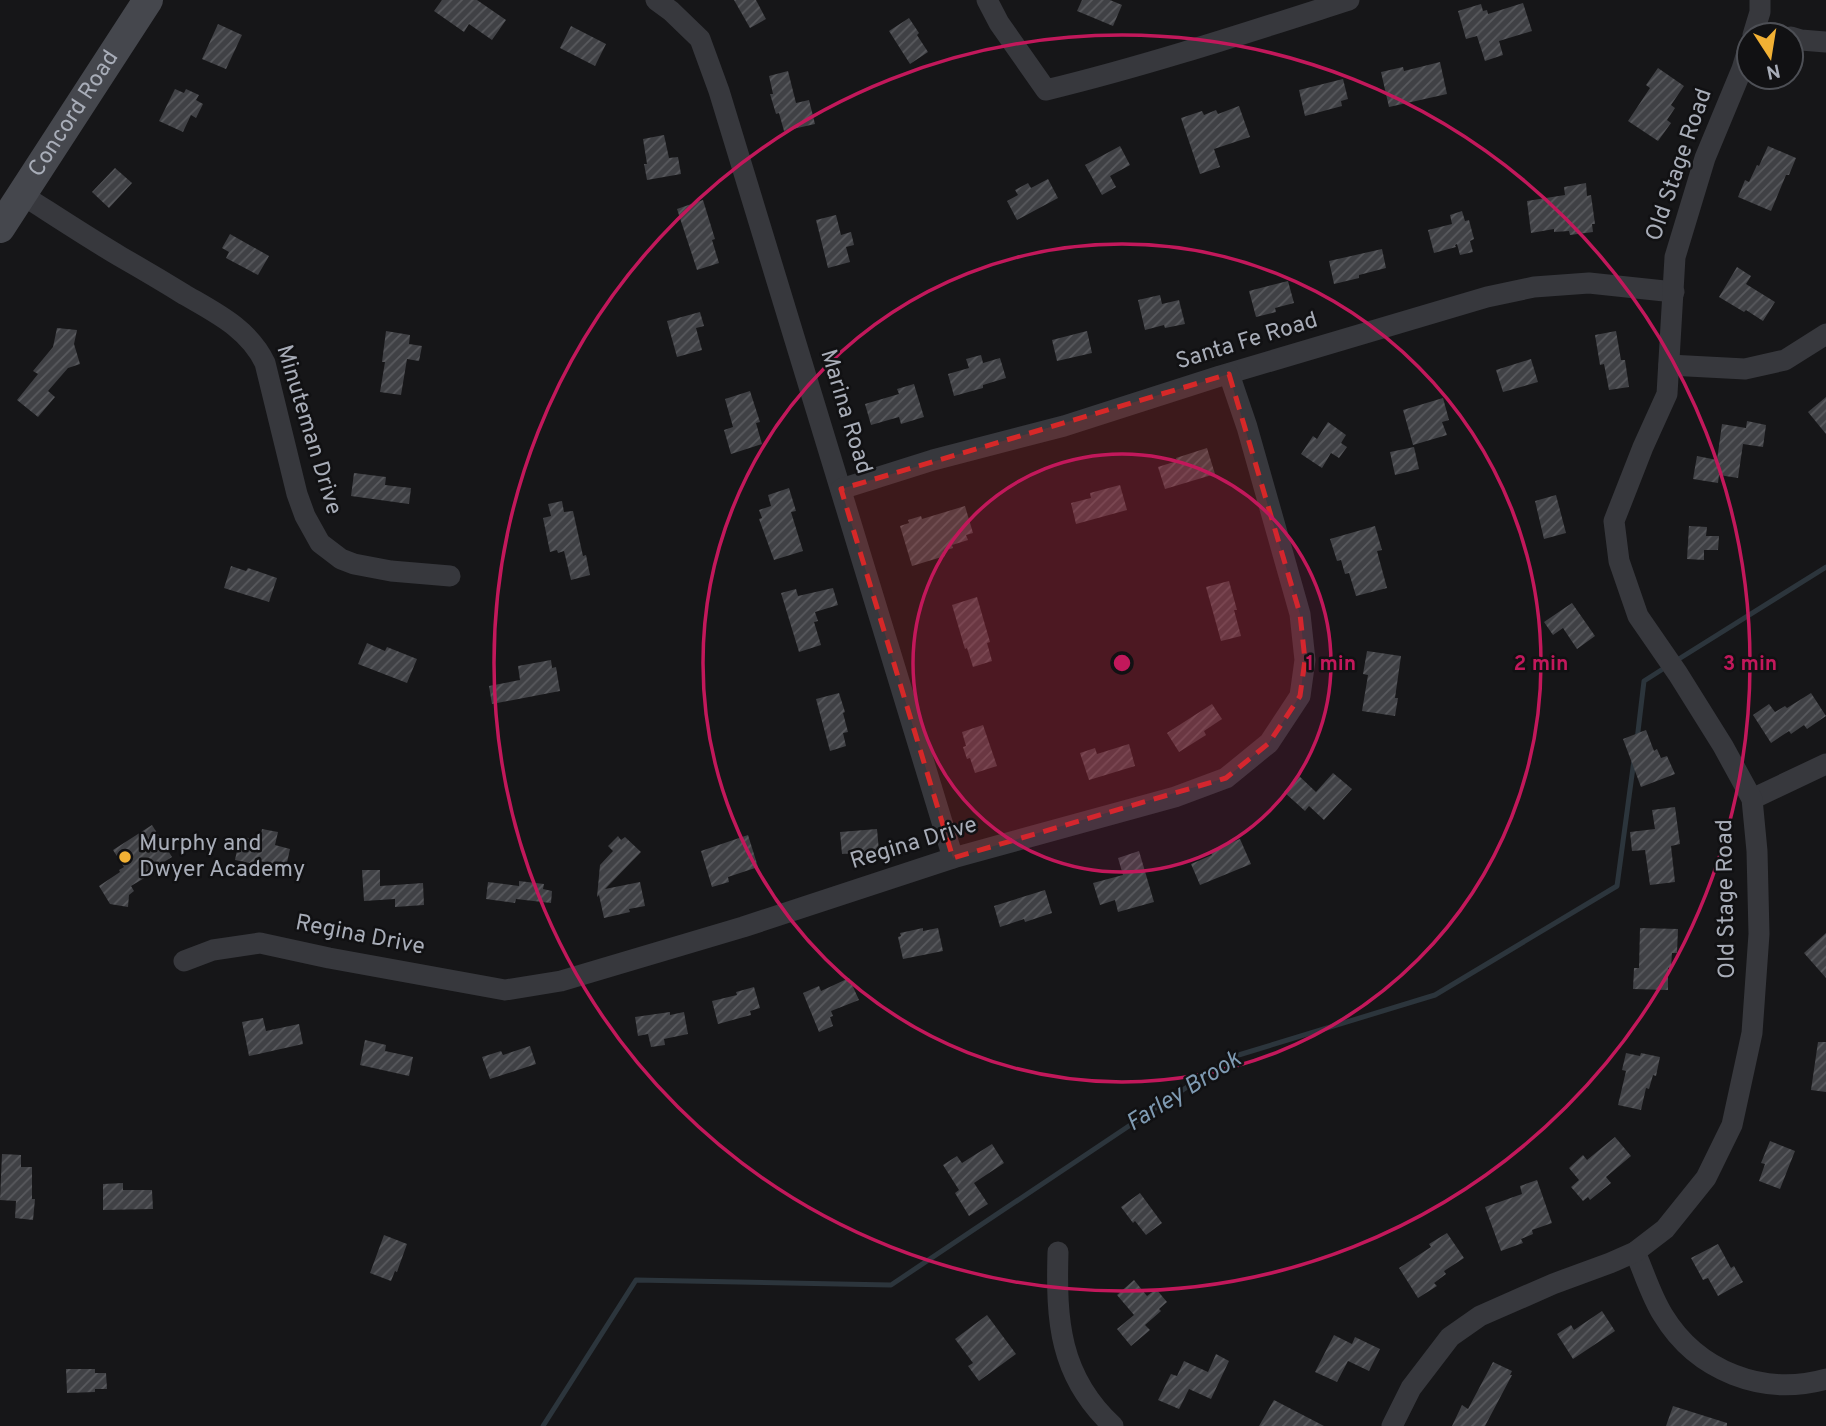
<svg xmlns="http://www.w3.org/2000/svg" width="1826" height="1426" font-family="Overpass,sans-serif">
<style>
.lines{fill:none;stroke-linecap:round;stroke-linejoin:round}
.stream{stroke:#2c353c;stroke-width:5}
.building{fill:url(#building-hatch)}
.minor{stroke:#37383d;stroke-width:21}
.secondary{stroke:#45474d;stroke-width:30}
.marked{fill:#d62828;fill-opacity:0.2;stroke:#d62828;stroke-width:5;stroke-dasharray:14 9;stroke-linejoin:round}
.ring{fill:none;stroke:#c2185b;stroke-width:3.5}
.poi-dot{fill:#f2b134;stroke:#111113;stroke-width:2.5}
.labels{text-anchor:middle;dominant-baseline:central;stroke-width:5;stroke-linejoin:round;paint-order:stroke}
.street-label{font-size:23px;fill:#a8adb8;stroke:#111113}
.poi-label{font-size:23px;fill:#a8adb8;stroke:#111113;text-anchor:start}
.water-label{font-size:24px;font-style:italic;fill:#7f9bb3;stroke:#111113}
.centre{fill:#c2185b;stroke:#111113;stroke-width:3.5}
.ring-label{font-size:21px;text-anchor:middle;font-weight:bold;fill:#c2185b;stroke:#111113;stroke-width:5;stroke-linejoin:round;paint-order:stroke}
</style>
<defs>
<pattern id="building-hatch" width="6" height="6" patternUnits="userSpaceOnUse" patternTransform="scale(1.75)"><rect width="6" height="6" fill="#404145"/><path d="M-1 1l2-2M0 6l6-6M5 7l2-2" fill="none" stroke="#595a5e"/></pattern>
</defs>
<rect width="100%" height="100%" fill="#161618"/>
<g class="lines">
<g class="stream">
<polyline points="1674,662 1826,567"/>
<polyline points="1637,740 1644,681 1666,667"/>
<polyline points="543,1426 636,1280 891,1285 1232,1057 1435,995 1617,886 1634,760"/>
</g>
</g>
<g class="building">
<polygon points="442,0 477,0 506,20 492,40 469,24 464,32 434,11"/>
<polygon points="734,0 756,0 766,19 750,28"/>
<polygon points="1082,0 1110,0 1122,5 1113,26 1077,11"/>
<polygon points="1523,3 1532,31 1499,41 1503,55 1485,61 1477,36 1466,39 1458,11 1481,4 1483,11 1487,10 1488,14"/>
<polygon points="909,18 919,33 917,35 928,52 910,64 889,31"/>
<polygon points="218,24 242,35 226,69 202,59"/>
<polygon points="571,26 606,44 595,66 560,48"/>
<polygon points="1440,62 1447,94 1389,107 1381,72 1403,67 1404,71"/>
<polygon points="1658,68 1684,86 1671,105 1675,108 1667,120 1671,123 1658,141 1628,121 1650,88 1646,85"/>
<polygon points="788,71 796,103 809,100 815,124 784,131 779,113 776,114 770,94 773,94 769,76"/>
<polygon points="1343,79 1348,99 1341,101 1342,106 1305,116 1299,90"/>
<polygon points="175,89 184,93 186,89 199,95 196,100 203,104 196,118 191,115 183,132 159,121"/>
<polygon points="1239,106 1250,137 1214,149 1220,167 1200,174 1181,118 1202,111 1204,115 1216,110 1218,114"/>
<polygon points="664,135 669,158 678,157 681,174 647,180 644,164 647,164 643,139"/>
<polygon points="1120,146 1130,165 1110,176 1116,187 1102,195 1085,165"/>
<polygon points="1768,146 1796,158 1789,175 1786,175 1771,211 1738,197 1745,180 1749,182 1757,165 1759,166"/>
<polygon points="115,168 132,183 109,208 92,192"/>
<polygon points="1048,179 1058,198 1017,220 1007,201 1018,195 1015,190 1028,183 1031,188"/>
<polygon points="1586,183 1587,196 1591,195 1595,224 1592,224 1593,232 1570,235 1569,231 1554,232 1554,229 1531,233 1527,201 1565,195 1564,187"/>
<polygon points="703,200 715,239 712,240 719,263 697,270 677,209"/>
<polygon points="1462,211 1465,221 1469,220 1474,239 1470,241 1473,252 1460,255 1457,244 1455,245 1456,247 1434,253 1428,230 1452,224 1450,215"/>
<polygon points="836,215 841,235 851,232 854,245 846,247 850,262 828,268 816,220"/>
<polygon points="230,234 269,256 258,275 226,258 229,252 222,248"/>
<polygon points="1382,249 1386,268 1359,275 1359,278 1334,284 1329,261"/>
<polygon points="1737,267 1751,276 1746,284 1775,302 1763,321 1746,310 1744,312 1719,297"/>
<polygon points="1288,281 1294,303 1275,308 1276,312 1256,317 1249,291"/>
<polygon points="1160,295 1162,304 1179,300 1185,324 1165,328 1164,325 1145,330 1138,300"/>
<polygon points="700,312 704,326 696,328 702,350 677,357 667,321"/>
<polygon points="57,328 77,330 74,344 80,364 68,368 48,391 55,397 38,417 17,400 38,374 33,371 53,347"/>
<polygon points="386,331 410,335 409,344 422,346 419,361 407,359 401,395 380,392 385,362 382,362"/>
<polygon points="1087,331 1092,353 1057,361 1052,340"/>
<polygon points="1616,331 1621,360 1625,360 1629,387 1609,390 1604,364 1600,365 1595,335"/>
<polygon points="981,355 983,363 1000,358 1006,378 983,385 983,388 954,396 948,374 969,368 966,359"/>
<polygon points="1531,359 1538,382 1503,392 1496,370"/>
<polygon points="914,384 924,417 901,424 899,417 871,425 865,404 899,394 897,389"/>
<polygon points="750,391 760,422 756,423 762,444 731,454 724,430 733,427 725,399"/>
<polygon points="1826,397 1826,434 1808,412"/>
<polygon points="1443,398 1449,420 1442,422 1447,435 1413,445 1403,410"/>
<polygon points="1747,421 1766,425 1763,447 1743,444 1738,478 1719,475 1718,483 1693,479 1697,456 1717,460 1722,424 1746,428"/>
<polygon points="1328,422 1346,435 1341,443 1347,447 1339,458 1331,453 1322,468 1301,454 1313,436 1317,439"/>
<polygon points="1414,447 1419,469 1395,475 1390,452"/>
<polygon points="1207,448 1215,474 1165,489 1158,467 1177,461 1176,458"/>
<polygon points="354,473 386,477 385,485 411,488 409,504 351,496"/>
<polygon points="1120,485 1127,510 1076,524 1071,503 1091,498 1090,493"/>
<polygon points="789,488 796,511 791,512 803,551 774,560 759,519 762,518 759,510 771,506 768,495"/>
<polygon points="1556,495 1566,533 1544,539 1535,501"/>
<polygon points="562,501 564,512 573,511 583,556 586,555 590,575 571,580 564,551 558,553 557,550 550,552 543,518 551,516 548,504"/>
<polygon points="965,506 973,533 966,535 968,540 952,545 953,548 943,551 945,556 912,566 900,526 909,523 908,520 921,516 922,519"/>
<polygon points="1375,526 1382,550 1377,551 1387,588 1356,596 1349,573 1345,574 1341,560 1337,561 1330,539"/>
<polygon points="1689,526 1707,527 1706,536 1719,536 1718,550 1704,550 1704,560 1687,559"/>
<polygon points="231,566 246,571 248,568 277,578 269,602 224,588"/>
<polygon points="1229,581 1237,610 1234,610 1241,636 1221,641 1206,587"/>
<polygon points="833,588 838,605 815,612 818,621 814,622 821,645 799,652 781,593 796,589 798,596"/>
<polygon points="977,597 990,642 987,643 992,661 973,667 967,648 965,649 952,605"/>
<polygon points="1572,603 1595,636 1577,649 1563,628 1553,635 1544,622"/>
<polygon points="367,643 385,651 387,647 417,659 407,683 358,664"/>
<polygon points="1367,651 1401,656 1395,698 1398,698 1395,716 1362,711 1368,675 1363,674"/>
<polygon points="551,660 552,668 556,667 560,691 492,704 489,686 520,680 518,666"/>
<polygon points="839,693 845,712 843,713 848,732 843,733 846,746 830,751 816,699"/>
<polygon points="1811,693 1826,716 1807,729 1804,725 1791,734 1789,731 1771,743 1753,715 1769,704 1775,712 1785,706 1787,708"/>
<polygon points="1212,704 1222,719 1204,731 1206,735 1179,752 1167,733"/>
<polygon points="983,725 997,766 975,773 970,758 967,759 963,747 966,746 962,732"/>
<polygon points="1646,730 1654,751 1657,749 1661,758 1667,756 1675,774 1641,787 1623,739"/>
<polygon points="1129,744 1135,766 1089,780 1080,753 1095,748 1097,754"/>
<polygon points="1333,773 1352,789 1324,820 1309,806 1305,811 1284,792 1298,775 1316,792"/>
<polygon points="1675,807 1680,844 1671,846 1675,882 1650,885 1645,850 1632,851 1630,832 1655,829 1652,810"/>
<polygon points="152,825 172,857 154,868 156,871 131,886 134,891 129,895 128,907 110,904 99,886 120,872 119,870 124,867 113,850"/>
<polygon points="262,829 278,832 275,845 290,849 286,867 255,860 254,864 235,860 240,836 260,841"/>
<polygon points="877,829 879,851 842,854 840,832"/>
<polygon points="748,835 758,867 728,877 729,882 712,887 701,851"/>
<polygon points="618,836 621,840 625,837 641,852 605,889 640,882 645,906 629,909 630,912 604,918 599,895 597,897 600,865 613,851 608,846"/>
<polygon points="1240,839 1251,864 1200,885 1191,864 1212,855 1210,851"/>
<polygon points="1139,851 1154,902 1118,912 1115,900 1100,905 1093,883 1123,875 1118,858"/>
<polygon points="362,870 380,870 380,886 423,883 424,905 395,907 395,899 364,901"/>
<polygon points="519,881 544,884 543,889 552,891 551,903 516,899 515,903 486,899 488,882 519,886"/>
<polygon points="1045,890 1052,913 1025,922 1024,919 1000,927 994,906"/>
<polygon points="923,928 923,931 938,928 943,951 903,959 898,937 901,936 900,933"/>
<polygon points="1640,928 1678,929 1677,953 1672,953 1671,967 1668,968 1668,990 1633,989 1634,968 1639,968"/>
<polygon points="1826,933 1826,978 1804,953"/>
<polygon points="849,978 859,1000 831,1011 833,1016 830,1017 833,1026 819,1032 803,993 819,986 821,991"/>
<polygon points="754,987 760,1008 750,1011 751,1015 718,1024 712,1001 737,995 736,992"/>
<polygon points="670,1012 670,1015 684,1012 688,1034 664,1039 665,1045 651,1047 648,1034 638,1036 635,1017"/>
<polygon points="263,1018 266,1031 299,1024 303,1044 249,1056 242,1022"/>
<polygon points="365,1040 386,1045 385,1051 413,1057 409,1076 360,1065"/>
<polygon points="1818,1042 1826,1042 1826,1092 1811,1090"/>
<polygon points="530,1046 536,1064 490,1079 482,1057 501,1051 503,1055"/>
<polygon points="1626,1053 1640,1056 1641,1053 1660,1057 1656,1076 1653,1075 1649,1089 1646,1088 1641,1110 1618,1105 1626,1071 1622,1070"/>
<polygon points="1615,1137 1631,1156 1606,1177 1611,1183 1590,1200 1588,1197 1583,1201 1571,1187 1579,1180 1569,1168 1583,1155 1587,1160"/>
<polygon points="1770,1141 1795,1151 1780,1189 1759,1181 1765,1164 1761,1163"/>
<polygon points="992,1144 1004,1163 974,1183 988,1204 969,1216 955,1193 959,1190 943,1165 957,1156 962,1163"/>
<polygon points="2,1154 21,1155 21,1167 32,1167 32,1199 35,1199 33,1220 15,1218 16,1201 0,1200"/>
<polygon points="1537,1180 1552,1223 1532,1230 1533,1234 1521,1239 1523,1243 1501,1251 1485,1207 1522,1194 1520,1186"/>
<polygon points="123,1183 123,1190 152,1190 153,1209 103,1210 103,1184"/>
<polygon points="1140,1193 1162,1223 1146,1235 1135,1221 1133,1223 1121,1207"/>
<polygon points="1447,1233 1464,1258 1444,1271 1446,1274 1434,1283 1437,1286 1418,1298 1399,1268 1431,1247 1429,1244"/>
<polygon points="384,1235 407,1244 397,1272 395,1271 391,1281 370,1273"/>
<polygon points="1718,1244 1731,1268 1734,1266 1743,1282 1718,1296 1708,1278 1703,1280 1691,1258"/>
<polygon points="1134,1280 1147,1296 1156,1289 1167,1302 1159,1309 1161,1311 1145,1325 1150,1330 1131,1346 1117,1329 1134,1315 1117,1295"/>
<polygon points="1602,1311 1615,1331 1573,1359 1557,1334 1571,1325 1574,1330"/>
<polygon points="987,1315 1016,1354 979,1381 968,1366 973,1363 955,1339"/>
<polygon points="1334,1335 1352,1344 1355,1337 1380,1349 1369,1371 1348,1361 1337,1382 1315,1372"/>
<polygon points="1216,1354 1229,1361 1211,1399 1189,1389 1179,1409 1158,1400 1171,1374 1177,1376 1184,1361 1208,1372"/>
<polygon points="1493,1362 1512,1371 1510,1375 1512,1375 1485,1426 1452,1426 1462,1405 1468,1409"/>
<polygon points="66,1369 95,1369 95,1373 106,1373 107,1389 95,1389 95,1392 67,1393"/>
<polygon points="1274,1400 1324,1426 1259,1426"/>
<polygon points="1673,1406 1727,1423 1727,1426 1666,1426"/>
</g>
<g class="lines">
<g class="minor">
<polyline points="656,0 671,11 700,39 719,91 953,858"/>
<path d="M987,0l12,23 47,67c103,-25 203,-58 303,-90"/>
<polyline points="1753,35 1760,12 1760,0"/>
<polyline points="1791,37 1801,40 1826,42"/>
<path d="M21,194c33,21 66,43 100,63 21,12 43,25 64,38 31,18 64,34 80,68l32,131 8,22 15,27 21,16 13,5 37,7 59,5"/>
<polyline points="1669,365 1745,369 1785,360 1826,334"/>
<polyline points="841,489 933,460 1064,426 1220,376 1487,297 1534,287 1589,283 1674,292"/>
<polyline points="1752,799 1826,764"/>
<polyline points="184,961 213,950 260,943 329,958 505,990 561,981 743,927 953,858 1175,797 1226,778 1269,743 1300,696 1305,660 1300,614 1247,427 1229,374"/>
<path d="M1058,1252c-2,68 1,124 55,174"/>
<path d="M1635,1252c9,20 16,44 28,63 34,56 100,82 163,64"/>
<polyline points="1392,1426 1411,1388 1450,1337 1480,1316 1553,1284 1610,1263 1635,1252 1665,1229 1706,1178 1732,1125 1752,1033 1759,934 1757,851 1752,799 1723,746 1678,674 1638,616 1619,561 1614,521 1643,447 1667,394 1675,257 1705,158 1742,69 1749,46"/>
</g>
<path class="secondary" id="s1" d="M0,228l148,-228"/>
</g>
<path class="marked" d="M1229,374l71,240 5,46 -5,36 -31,47 -43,35 -273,80 -112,-369z"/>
<circle cx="1122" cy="663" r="209" fill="#c2185b" fill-opacity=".12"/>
<g class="ring">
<circle cx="1122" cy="663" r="209"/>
<circle cx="1122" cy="663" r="419"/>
<circle cx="1122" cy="663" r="628"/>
</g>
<circle class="poi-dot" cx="125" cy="857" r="7"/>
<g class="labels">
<g class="street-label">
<text stroke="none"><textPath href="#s1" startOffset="136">Concord Road</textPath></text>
<text transform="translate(1680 165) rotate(-71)">Old Stage Road</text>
<text transform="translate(1247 342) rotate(-17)">Santa Fe Road</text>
<text transform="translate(845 412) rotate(73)">Marina Road</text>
<text transform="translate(308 430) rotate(73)">Minuteman Drive</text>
<text transform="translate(914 844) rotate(-17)">Regina Drive</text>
<text transform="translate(1727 899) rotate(-91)">Old Stage Road</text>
<text transform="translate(360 936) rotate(11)">Regina Drive</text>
</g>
<g class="poi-label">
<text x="139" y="844">Murphy and<tspan x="139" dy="26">Dwyer Academy</tspan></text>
</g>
<g class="water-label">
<text transform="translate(1184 1092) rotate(-32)">Farley Brook</text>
</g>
</g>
<circle cx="1122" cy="663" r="10" class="centre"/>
<g class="ring-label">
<text x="1331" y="670">1 min</text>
<text x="1541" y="670">2 min</text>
<text x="1750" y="670">3 min</text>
</g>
<g transform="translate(1770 56) rotate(168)"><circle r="33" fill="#111113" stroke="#4d4f55" stroke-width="2"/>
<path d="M0-5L12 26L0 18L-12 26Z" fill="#f2b134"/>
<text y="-10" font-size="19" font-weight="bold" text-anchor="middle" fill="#a8adb8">N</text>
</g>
</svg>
